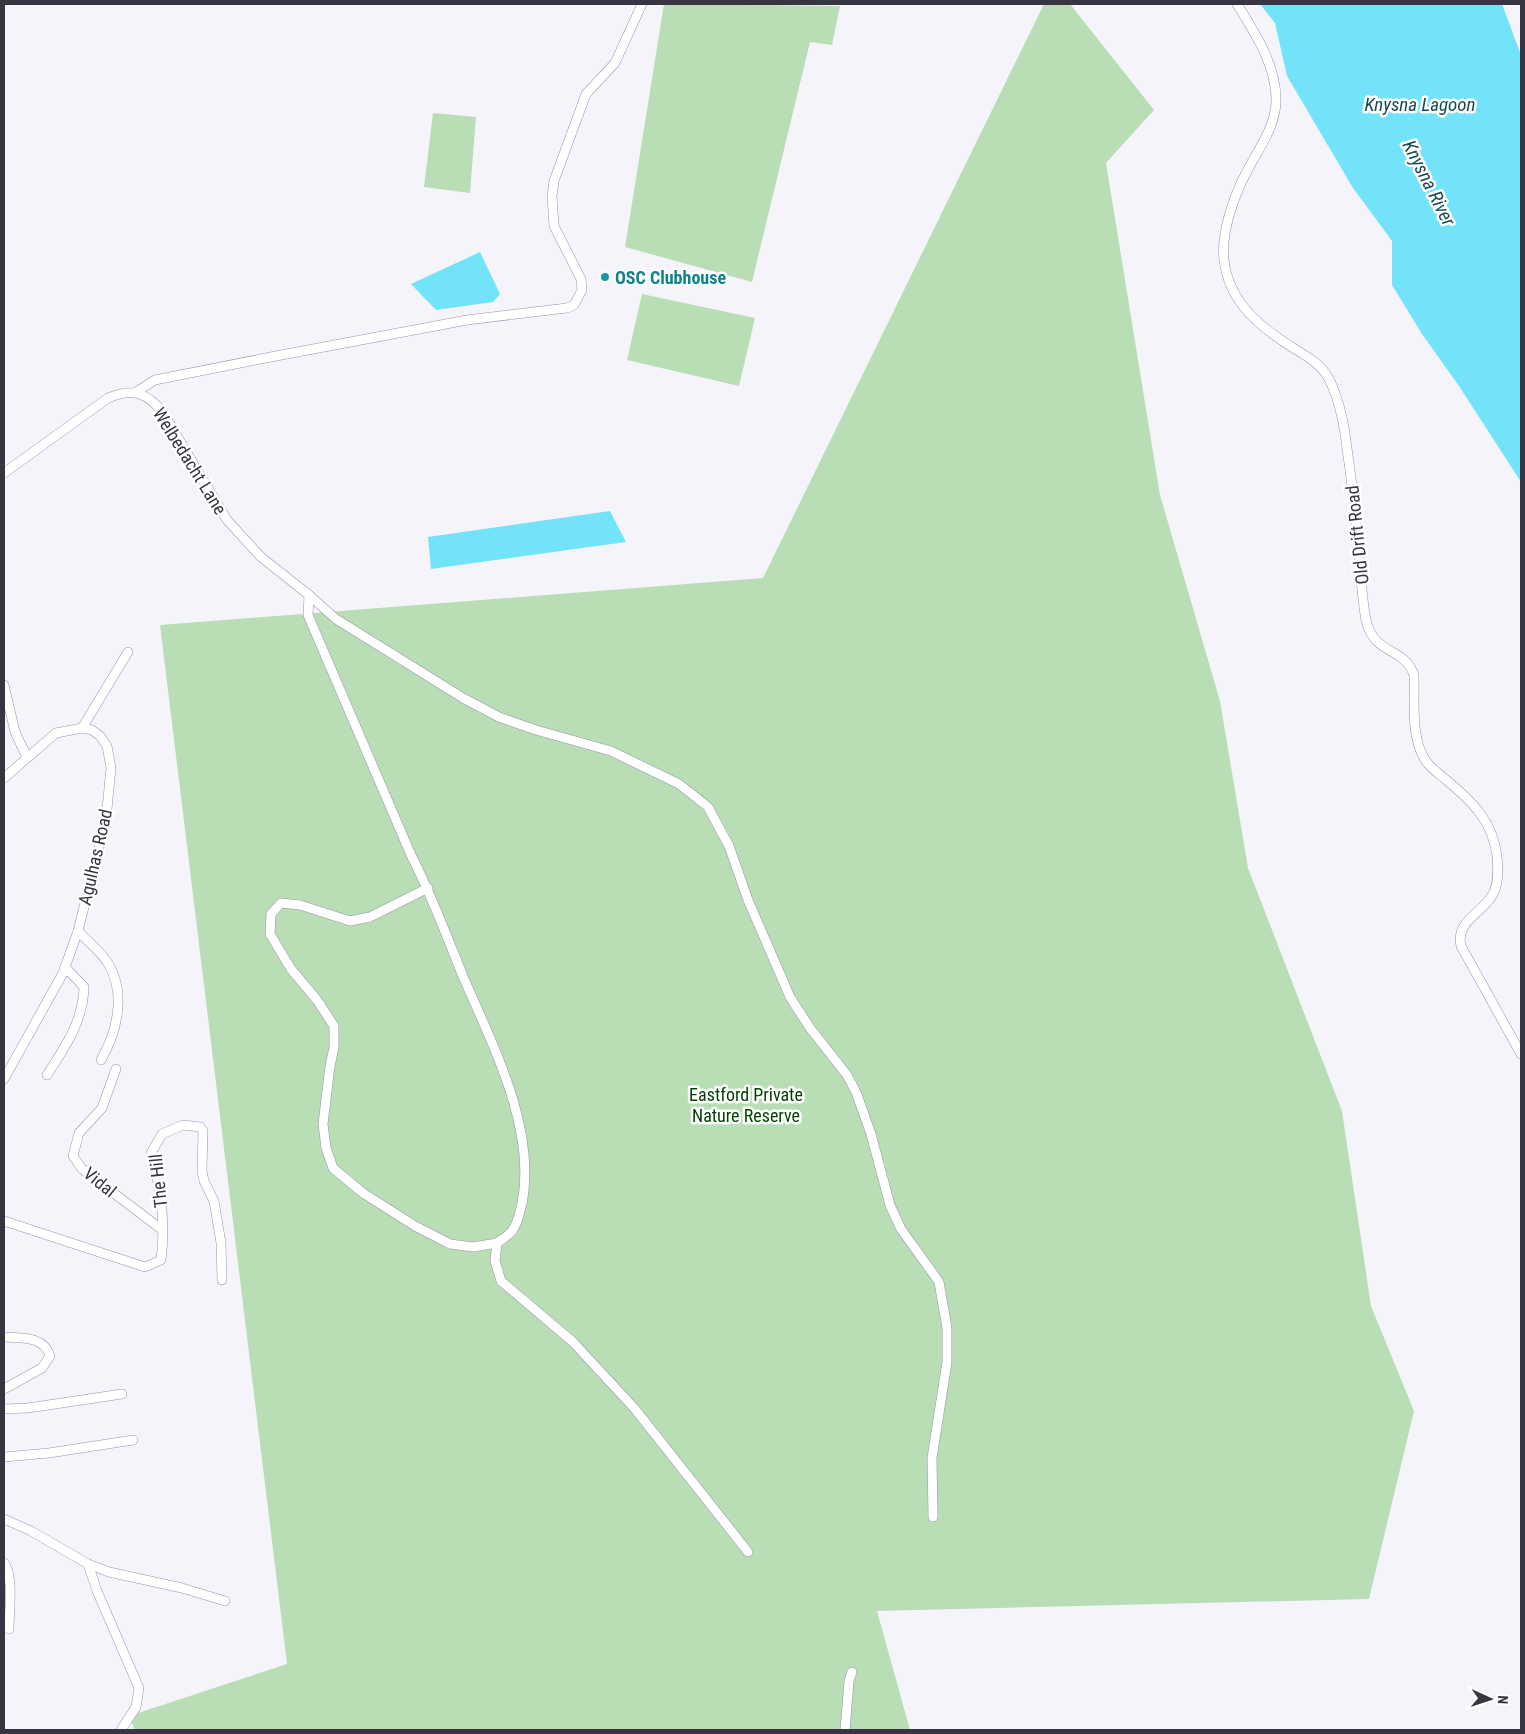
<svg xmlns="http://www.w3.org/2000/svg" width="1525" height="1734" font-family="'Roboto Condensed',sans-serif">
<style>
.green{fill:#b9deb5}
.water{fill:#72e3f8}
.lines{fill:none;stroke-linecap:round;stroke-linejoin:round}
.minor-casing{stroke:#9891b0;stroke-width:10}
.minor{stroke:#fff;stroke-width:9}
.culture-dot{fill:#0f9aa8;stroke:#fff;stroke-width:2}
.labels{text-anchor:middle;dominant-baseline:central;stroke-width:5;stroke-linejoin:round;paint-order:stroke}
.culture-label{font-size:18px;font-weight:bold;fill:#0d838f;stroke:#fff;text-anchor:start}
.street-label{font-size:18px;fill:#383442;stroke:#fff}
.park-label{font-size:18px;fill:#044304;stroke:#fff}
.water-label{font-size:19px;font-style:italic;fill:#184a53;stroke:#fff}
</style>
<rect width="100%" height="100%" fill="#f6f4fb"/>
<g class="green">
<polygon points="664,4 840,6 832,45 810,42 752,282 625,247"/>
<polygon points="1044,4 1070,4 1154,110 1106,163 1160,495 1220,701 1248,868 1342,1111 1371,1306 1414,1411 1369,1599 877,1611 910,1730 135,1730 129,1716 287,1664 160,625 763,578"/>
<polygon points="433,113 476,117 470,193 424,187"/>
<polygon points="642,294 755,318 739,386 627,360"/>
</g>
<g class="water">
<polygon points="1260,4 1502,4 1521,55 1521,482 1459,386 1422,334 1392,285 1392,241 1353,188 1287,76 1275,23"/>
<polygon points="480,252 500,294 493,302 436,310 411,284"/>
<polygon points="610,511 626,542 431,569 428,537"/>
</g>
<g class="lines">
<g class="minor-casing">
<g id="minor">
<path d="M1237,4c18,29 40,62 39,98 -1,27 -20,50 -31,73 -12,24 -24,58 -21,85 5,43 37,68 71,89 13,8 26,15 34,30 12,24 16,51 19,77 5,33 8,66 11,99 2,21 3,44 7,65 8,36 38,26 48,55 1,25 -3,56 8,79 4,11 15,18 23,25 26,21 48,42 52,77 1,12 2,27 -4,38 -10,19 -38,27 -32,52l60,108"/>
<polyline points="136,392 155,380 276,356 467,320 567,308 574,305 582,290 581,279 554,226 552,196 554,181 586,94 615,63 642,4"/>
<path d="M4,473l104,-75c25,-11 40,-5 56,16l63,106 34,37 48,38 27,24 127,79 36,19 37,13 75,21 68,33 29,23 21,39 19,54 42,97 20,31 37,47 9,17 15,42 19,71 11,24 38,53 8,46v34l-15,96 1,59"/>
<path d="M309,595l-1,20 103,240c20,39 35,79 51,119 29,68 75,154 60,229 -2,9 -4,20 -10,28 -4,5 -10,8 -15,12l-2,18 6,20 72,61 62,67 113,143"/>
<polyline points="4,685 15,732 27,757"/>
<polyline points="82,728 128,652"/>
<polyline points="4,778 56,733 82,728 92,730 100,736 107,746 111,768 106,819 78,931 63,973 4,1079"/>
<polyline points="428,888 370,917 350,921 300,905 281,903 271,914 270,934 291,969 317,1000 334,1026 334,1047 330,1066 323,1124 326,1148 333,1168 363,1193 415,1226 450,1244 473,1247 497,1243"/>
<path d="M78,931c10,11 24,21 31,34 17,30 8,67 -8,95"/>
<polyline points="116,1069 102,1108 79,1133 73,1156 82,1169 161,1229"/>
<path d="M47,1075c18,-28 36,-53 37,-88l-19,-20"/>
<path d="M4,1221l141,46 16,-7c5,-36 0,-72 -10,-107l11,-19 21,-9 17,2 3,4 -1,40 2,10 10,20 7,42 1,37"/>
<path d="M4,1337c17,1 40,-1 46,19l-8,12 -38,21"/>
<polyline points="4,1409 28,1408 122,1394"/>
<polyline points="4,1457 49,1453 133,1440"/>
<polyline points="4,1519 31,1531 88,1564 109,1572 182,1588 225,1601"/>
<path d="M4,1563c10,12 5,50 5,66"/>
<polyline points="88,1564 97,1591 139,1688 136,1707 121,1730"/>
<polyline points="845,1730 849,1681 852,1672"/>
</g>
</g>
<use href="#minor" class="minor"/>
</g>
<circle class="culture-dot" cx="605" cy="277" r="5"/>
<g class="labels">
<g class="culture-label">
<text x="615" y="277">OSC Clubhouse</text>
</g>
<g class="street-label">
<text transform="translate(190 461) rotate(58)">Welbedacht Lane</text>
<text transform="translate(1357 535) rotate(-96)">Old Drift Road</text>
<text transform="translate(95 857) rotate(-77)">Agulhas Road</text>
<text transform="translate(158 1181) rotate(-96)">The Hill</text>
<text transform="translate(100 1182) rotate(39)">Vidal</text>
</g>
<g class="park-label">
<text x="746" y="1094">Eastford Private<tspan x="746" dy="21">Nature Reserve</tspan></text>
</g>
<g class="water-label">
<text x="1420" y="104">Knysna Lagoon</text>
<text transform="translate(1429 183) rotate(63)">Knysna River</text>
</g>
</g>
<rect width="1525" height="1734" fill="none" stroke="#383442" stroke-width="10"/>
<g transform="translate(1490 1699) rotate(93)" stroke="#ffffff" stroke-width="4" paint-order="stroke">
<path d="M0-4L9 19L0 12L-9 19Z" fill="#383442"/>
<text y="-8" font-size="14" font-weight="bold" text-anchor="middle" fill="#383442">N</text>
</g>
</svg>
